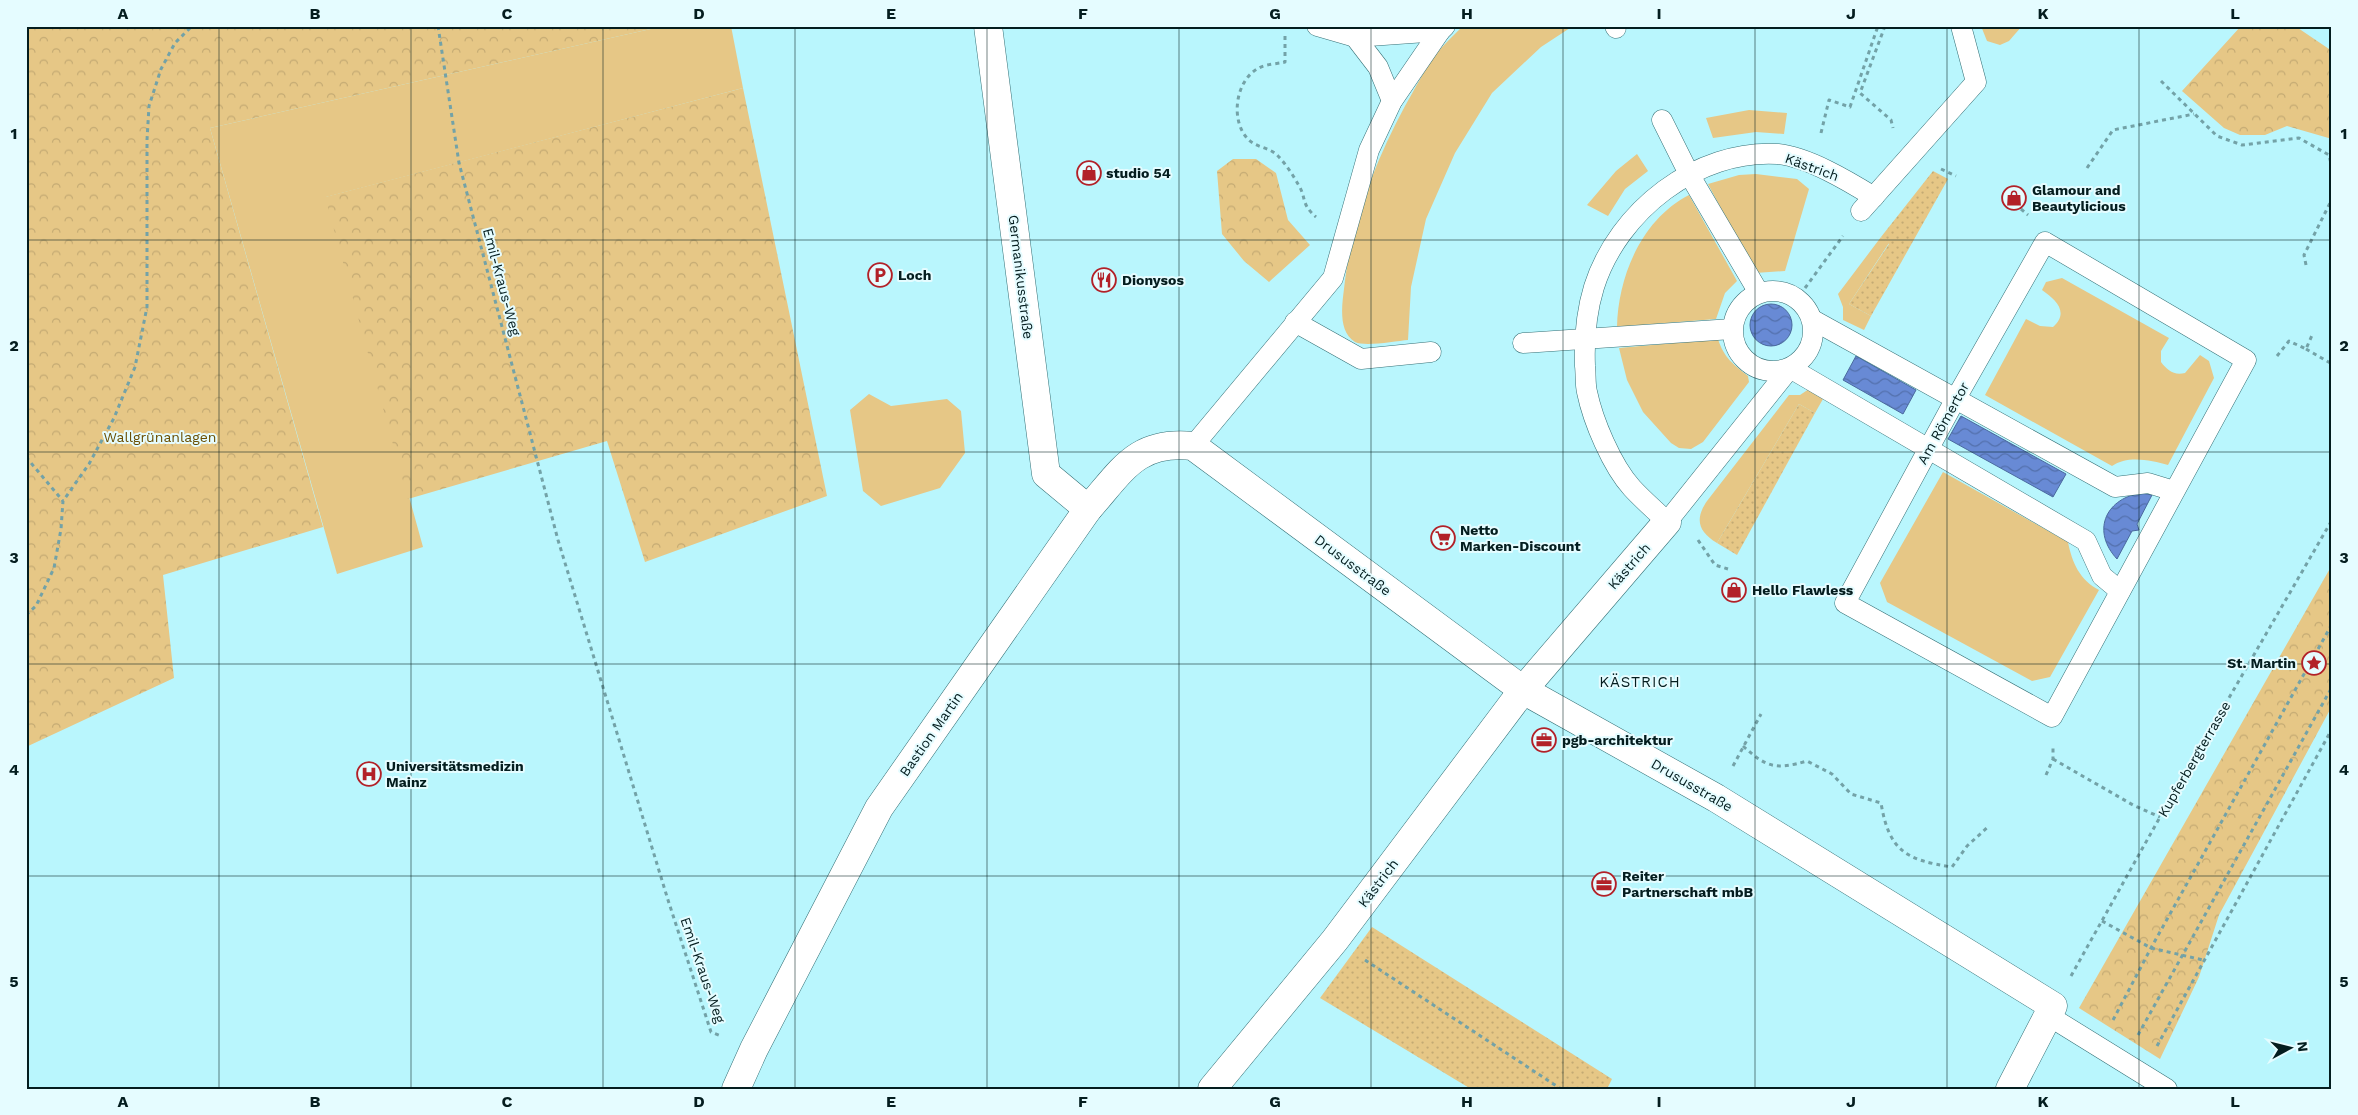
<svg xmlns="http://www.w3.org/2000/svg" width="2358" height="1115" font-family="'Work Sans',sans-serif">
<style>
.grass{fill:#e6c786}
.park{fill:url(#park-crowns)}
.garden{fill:url(#garden-dots)}
.water{fill:url(#water-waves);stroke:#4a699e}
.lines{fill:none;stroke-linecap:round;stroke-linejoin:round}
.lane-casing{stroke:#357076;stroke-width:21}
.street-casing{stroke:#357076;stroke-width:29}
.path{stroke:#73a2a7;stroke-width:3;stroke-dasharray:4 4;stroke-linecap:butt}
.lane{stroke:#fff;stroke-width:20}
.street{stroke:#fff;stroke-width:28}
.grid{fill:none;stroke:#041d1f;stroke-width:1;stroke-opacity:0.55}
.labels{text-anchor:middle;dominant-baseline:central;stroke-width:4;stroke-linejoin:round;paint-order:stroke}
.street-label{font-size:14px;fill:#041d1f;stroke:#e5fcff}
.poi-label{font-size:14px;font-weight:bold;fill:#041d1f;stroke:#e5fcff;text-anchor:start}
.park-label{font-size:14px;fill:#6a4e02;stroke:#e5fcff}
.neighbourhood-label{font-size:15px;letter-spacing:1px;fill:#041d1f;stroke:#e5fcff}
.neatline{fill:none;stroke:#041d1f;stroke-width:2}
.grid-label{font-size:16px;text-anchor:middle;font-weight:bold;fill:#041d1f}
</style>
<defs>
<pattern id="park-crowns" width="20" height="18" patternUnits="userSpaceOnUse" patternTransform="scale(1.25)"><rect width="20" height="18" fill="#e6c786"/><path d="M2 6a3 3 0 1 1 6 0M12 15a3 3 0 1 1 6 0" fill="none" stroke="#c4aa73"/></pattern>
<pattern id="garden-dots" width="8" height="8" patternUnits="userSpaceOnUse" patternTransform="scale(1.25)"><rect width="8" height="8" fill="#e6c786"/><path d="M2 2h.1M6 6h.1" fill="none" stroke="#c4aa73" stroke-width="1.8" stroke-linecap="round"/></pattern>
<pattern id="water-waves" width="16" height="10" patternUnits="userSpaceOnUse" patternTransform="scale(1.25)"><rect width="16" height="10" fill="#688ad5"/><path d="M0 5q4-4 8 0t8 0" fill="none" stroke="#5370ac"/></pattern>
</defs>
<rect width="100%" height="100%" fill="#b9f6fd"/>
<g class="grass">
<polygon points="664,26 731,26 743,88 326,197 423,547 337,574 210,128"/>
<path d="M1463,26h110l-32,21 -49,46 -37,60 -29,66 -15,68 -3,53c-12,1 -43,7 -53,2 -17,-10 -13,-37 -11,-53 7,-66 30,-125 61,-183 10,-17 19,-36 31,-52 8,-10 18,-19 27,-28z"/>
<polygon points="1981,26 2022,26 2009,41 2000,45 1987,41"/>
<polygon points="1749,110 1787,113 1784,134 1756,132 1713,138 1706,118"/>
<polygon points="1637,154 1648,171 1625,189 1608,216 1587,205 1616,171"/>
<polygon points="1756,174 1797,179 1809,189 1785,271 1755,273 1708,184 1739,175"/>
<path d="M1689,195l48,86 -12,12 -9,26 -99,8c1,-51 25,-108 72,-132z"/>
<polygon points="1881,237 1889,243 1849,304 1871,316 1864,330 1843,320 1843,307 1838,294"/>
<path d="M2062,278l107,60 -8,13v11c6,8 13,14 24,11l15,-18 9,6 5,17 -46,87c-17,-5 -41,-10 -56,1l-127,-71 41,-76 14,7 13,1c17,-15 2,-28 -11,-37l4,-8z"/>
<path d="M1718,339c6,19 15,25 30,37l1,6 -46,60 -12,7 -12,-1 -8,-5 -28,-31 -16,-32 -8,-32z"/>
<path d="M1809,389l14,10 -8,14 -16,-9 -82,139c-18,-11 -23,-23 -10,-42l82,-106h11z"/>
<polygon points="869,394 891,406 947,399 961,411 965,453 940,488 881,506 863,491 850,410"/>
<path d="M1943,472l125,70c4,21 12,38 31,48l-49,87 -18,4 -145,-79 -7,-19z"/>
</g>
<g class="park">
<polygon points="26,26 664,26 210,128 323,527 163,575 174,678 26,747"/>
<polygon points="2241,26 2295,26 2332,51 2332,139 2287,126 2265,135 2240,135 2224,128 2182,91"/>
<polygon points="743,88 827,496 645,562 607,441 408,499 325,197"/>
<polygon points="1233,159 1256,159 1276,173 1288,220 1310,245 1269,282 1244,261 1222,234 1217,171"/>
<polygon points="2332,565 2332,706 2219,915 2199,977 2160,1059 2079,1008"/>
</g>
<g class="garden">
<polygon points="1933,171 1948,179 1871,316 1849,304 1889,244 1881,237"/>
<polygon points="1799,404 1815,413 1737,555 1717,543"/>
<polygon points="1372,927 1612,1079 1607,1089 1471,1089 1320,998"/>
</g>
<g class="water">
<circle cx="1771" cy="325" r="21"/>
<polygon points="1856,356 1916,390 1903,414 1843,380"/>
<polygon points="1961,416 2066,474 2053,497 1948,439"/>
<path d="M2140,493l12,2 -15,29 2,6 -7,1 -15,28c-25,-27 -13,-59 23,-66z"/>
</g>
<g class="lines">
<g class="lane-casing">
<g id="lane">
<polyline points="1317,26 1355,37 1440,31"/>
<polyline points="1615,26 1616,28"/>
<polyline points="1355,37 1378,67 1392,101"/>
<polyline points="1662,120 1689,174 1759,293"/>
<path d="M1874,197c-26,-16 -66,-40 -96,-43 -81,-5 -160,57 -184,133 -8,26 -10,53 -9,79 1,8 0,18 2,26 6,29 25,74 45,96 11,12 24,23 35,34l123,-154 296,173 16,35 18,15"/>
<polyline points="1861,211 1976,82 1961,26"/>
<polygon points="2045,242 2246,360 2052,717 1845,603 1955,400"/>
<circle cx="1773" cy="331" r="40"/>
<polyline points="1813,320 2115,487 2148,483 2174,491"/>
<polyline points="1295,322 1361,359 1431,352"/>
<polyline points="1523,343 1732,329"/>
<polyline points="1193,446 1333,278 1369,150 1392,101 1440,31 1445,26"/>
<polyline points="2049,1016 2167,1089"/>
</g>
</g>
<g class="street-casing">
<g id="street">
<polyline points="988,26 1046,474 1088,509"/>
<path d="M736,1089l18,-40 125,-241 209,-299c34,-38 48,-69 105,-63l330,244 193,108 337,208 -43,83"/>
<polyline points="1212,1089 1335,940 1523,690 1667,522"/>
</g>
</g>
<g class="path">
<polyline points="438,26 459,163 558,540 668,900 711,1032 721,1036"/>
<polyline points="1885,26 1860,93 1891,120 1893,128"/>
<path d="M1285,36v26c-8,2 -19,2 -26,6 -24,12 -29,53 -11,71 8,9 22,8 30,17 7,7 15,19 20,28 9,14 2,19 18,33"/>
<polyline points="2161,81 2217,136 2242,145 2299,138 2329,155 2332,168"/>
<polyline points="1821,133 1829,100 1850,107 1878,26"/>
<polyline points="2087,168 2113,130 2194,114"/>
<polyline points="1941,169 1956,176"/>
<polyline points="2021,209 2028,215"/>
<polyline points="2306,265 2304,255 2332,199"/>
<polyline points="1805,288 1843,236"/>
<polyline points="2306,349 2332,364"/>
<polyline points="2277,356 2289,341 2306,349 2313,333"/>
<polyline points="26,457 63,501"/>
<polyline points="1698,540 1715,565 1728,569"/>
<polyline points="26,615 36,606 54,568 61,529 63,501 89,464 114,418 135,367 147,307 147,140 149,106 161,69 175,43 192,26"/>
<path d="M1743,746c24,22 33,24 64,15l25,13 19,20 30,9c8,48 25,57 71,64l15,-21 22,-20"/>
<polyline points="2053,759 2133,805 2160,817"/>
<polyline points="1733,766 1761,714"/>
<polyline points="2046,775 2053,759 2053,747"/>
<polyline points="2102,921 2151,948 2203,960"/>
<polyline points="1365,960 1561,1089"/>
<polyline points="2071,976 2160,817 2332,520"/>
<polyline points="2113,1020 2151,948 2332,624"/>
<polyline points="2138,1035 2332,687"/>
<polyline points="2157,1046 2332,729"/>
</g>
<use href="#lane" class="lane"/>
<use href="#street" class="street"/>
</g>
<path class="grid" d="M219,26v1063M411,26v1063M603,26v1063M795,26v1063M987,26v1063M1179,26v1063M1371,26v1063M1563,26v1063M1755,26v1063M1947,26v1063M2139,26v1063M26,240h2306M26,452h2306M26,664h2306M26,876h2306"/>
<defs>
<g id="shop-ring" transform="scale(1.25)"><circle r="9.5" fill="#e5fcff" stroke="#b22128" stroke-width="1.5"/><path d="M-5-2.5h2.3a2.7 3.5 0 0 1 5.4 0H5L5.5 6h-11ZM-1.5-2.5h3a1.5 2.3 0 0 0-3 0Z" fill="#b22128"/></g>
<g id="parking-ring" transform="scale(1.25)"><circle r="9.5" fill="#e5fcff" stroke="#b22128" stroke-width="1.5"/><path d="M-3.5-5.5H1a3.5 3.5 0 0 1 0 7H-1V5.5H-3.5ZM-1-3.4V-.6H.8a1.4 1.4 0 0 0 0-2.8Z" fill="#b22128"/></g>
<g id="restaurant-ring" transform="scale(1.25)"><circle r="9.5" fill="#e5fcff" stroke="#b22128" stroke-width="1.5"/><path d="M-5-6h1v4h1v-4h1v4h1v-4h1v5L-1.5 .5V6h-2V.5L-5-1ZM5-6V6H3V1.5H1.5Q1.5-4 5-6Z" fill="#b22128"/></g>
<g id="supermarket-ring" transform="scale(1.25)"><circle r="9.5" fill="#e5fcff" stroke="#b22128" stroke-width="1.5"/><path d="M-6-5.5h2.5l.6 2H6L4.5 2H-2.5L-4.4-4H-6ZM-1.5 3.2a1.3 1.3 0 1 0 .1 0ZM3 3.2a1.3 1.3 0 1 0 .1 0Z" fill="#b22128"/></g>
<g id="sight-ring" transform="scale(1.25)"><circle r="9.5" fill="#e5fcff" stroke="#b22128" stroke-width="1.5"/><path d="M0-6L1.8-2.2L6-1.7L2.9 1.2L3.7 5.4L0 3.3L-3.7 5.4L-2.9 1.2L-6-1.7L-1.8-2.2Z" fill="#b22128"/></g>
<g id="office-ring" transform="scale(1.25)"><circle r="9.5" fill="#e5fcff" stroke="#b22128" stroke-width="1.5"/><path d="M-6-3h4V-5.5h4V-3h4V5H-6ZM-1-4.5V-3h2v-1.5ZM-6 0V1H6V0Z" fill="#b22128"/></g>
<g id="hospital-ring" transform="scale(1.25)"><circle r="9.5" fill="#e5fcff" stroke="#b22128" stroke-width="1.5"/><path d="M-5-5h3v3.5h4V-5h3V5h-3V1.5h-4V5h-3Z" fill="#b22128"/></g>
</defs>
<g fill-rule="evenodd">
<use href="#shop-ring" x="1089" y="173"/>
<use href="#shop-ring" x="2014" y="198"/>
<use href="#parking-ring" x="880" y="275"/>
<use href="#restaurant-ring" x="1104" y="280"/>
<use href="#supermarket-ring" x="1443" y="538"/>
<use href="#shop-ring" x="1734" y="590"/>
<use href="#sight-ring" x="2314" y="663"/>
<use href="#office-ring" x="1544" y="740"/>
<use href="#hospital-ring" x="369" y="774"/>
<use href="#office-ring" x="1604" y="884"/>
</g>
<g class="labels">
<g class="street-label">
<text transform="translate(1812 167) rotate(20)">Kästrich</text>
<text transform="translate(1021 277) rotate(83)">Germanikusstraße</text>
<text transform="translate(502 282) rotate(75)">Emil-Kraus-Weg</text>
<text transform="translate(1943 423) rotate(-61)">Am Römertor</text>
<text transform="translate(1353 565) rotate(37)">Drususstraße</text>
<text transform="translate(1629 566) rotate(-49)">Kästrich</text>
<text transform="translate(931 734) rotate(-55)">Bastion Martin</text>
<text transform="translate(2194 759) rotate(-60)">Kupferbergterrasse</text>
<text transform="translate(1692 785) rotate(30)">Drususstraße</text>
<text transform="translate(1378 883) rotate(-53)">Kästrich</text>
<text transform="translate(703 970) rotate(71)">Emil-Kraus-Weg</text>
</g>
<g class="poi-label">
<text x="1106" y="173">studio 54</text>
<text x="2032" y="190">Glamour and<tspan x="2032" dy="16">Beautylicious</tspan></text>
<text x="898" y="275">Loch</text>
<text x="1122" y="280">Dionysos</text>
<text x="1460" y="530">Netto<tspan x="1460" dy="16">Marken-Discount</tspan></text>
<text x="1752" y="590">Hello Flawless</text>
<text x="2296" y="663" text-anchor="end">St. Martin</text>
<text x="1562" y="740">pgb-architektur</text>
<text x="386" y="766">Universitätsmedizin<tspan x="386" dy="16">Mainz</tspan></text>
<text x="1622" y="876">Reiter<tspan x="1622" dy="16">Partnerschaft mbB</tspan></text>
</g>
<g class="park-label">
<text x="160" y="437">Wallgrünanlagen</text>
</g>
<g class="neighbourhood-label">
<text x="1640" y="682">KÄSTRICH</text>
</g>
</g>
<rect width="2358" height="1115" fill="none" stroke="#e5fcff" stroke-width="55"/>
<g transform="translate(2290 1048) rotate(83)" stroke="#e5fcff" stroke-width="4" paint-order="stroke">
<path d="M0-4L9 19L0 12L-9 19Z" fill="#041d1f"/>
<text y="-8" font-size="14" font-weight="bold" text-anchor="middle" fill="#041d1f">N</text>
</g>
<rect x="28" y="28" width="2302" height="1060" class="neatline"/>
<g class="grid-label">
<text x="123" y="19">A</text>
<text x="315" y="19">B</text>
<text x="507" y="19">C</text>
<text x="699" y="19">D</text>
<text x="891" y="19">E</text>
<text x="1083" y="19">F</text>
<text x="1275" y="19">G</text>
<text x="1467" y="19">H</text>
<text x="1659" y="19">I</text>
<text x="1851" y="19">J</text>
<text x="2043" y="19">K</text>
<text x="2235" y="19">L</text>
<text x="14" y="139">1</text>
<text x="2344" y="139">1</text>
<text x="14" y="351">2</text>
<text x="2344" y="351">2</text>
<text x="14" y="563">3</text>
<text x="2344" y="563">3</text>
<text x="14" y="775">4</text>
<text x="2344" y="775">4</text>
<text x="14" y="987">5</text>
<text x="2344" y="987">5</text>
<text x="123" y="1107">A</text>
<text x="315" y="1107">B</text>
<text x="507" y="1107">C</text>
<text x="699" y="1107">D</text>
<text x="891" y="1107">E</text>
<text x="1083" y="1107">F</text>
<text x="1275" y="1107">G</text>
<text x="1467" y="1107">H</text>
<text x="1659" y="1107">I</text>
<text x="1851" y="1107">J</text>
<text x="2043" y="1107">K</text>
<text x="2235" y="1107">L</text>
</g>
</svg>
